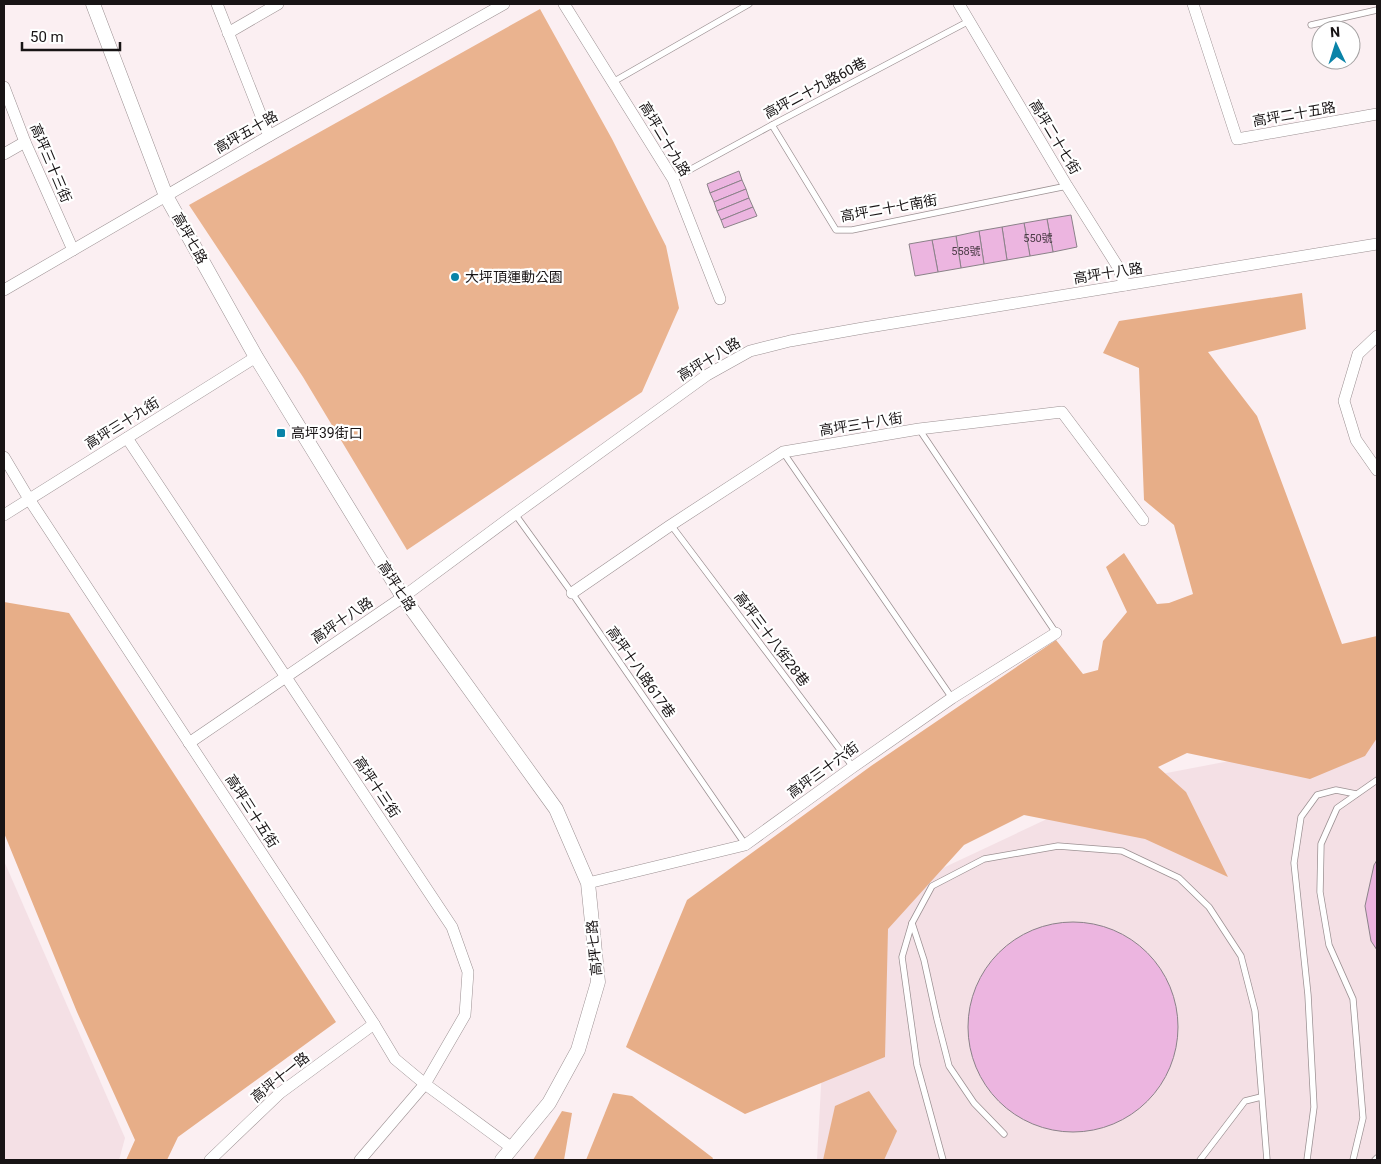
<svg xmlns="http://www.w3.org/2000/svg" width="1381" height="1164" font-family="Roboto,'Noto Sans TC',sans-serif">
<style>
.built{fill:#f4e0e5}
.green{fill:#eab38f}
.forest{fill:#e7ae88}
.building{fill:#ecb5e0;stroke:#8b8289}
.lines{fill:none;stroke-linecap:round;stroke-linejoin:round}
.service-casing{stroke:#9c9193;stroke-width:7}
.minor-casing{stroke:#9c9193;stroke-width:12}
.tertiary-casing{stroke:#9c9193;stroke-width:15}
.service{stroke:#fff;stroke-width:5.5}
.minor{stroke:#fff;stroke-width:11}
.tertiary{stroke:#fff;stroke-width:14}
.poi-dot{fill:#0a83a8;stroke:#fff;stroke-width:2}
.labels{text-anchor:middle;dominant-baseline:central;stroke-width:4.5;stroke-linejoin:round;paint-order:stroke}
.number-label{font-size:11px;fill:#4d3c48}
.street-label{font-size:14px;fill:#181415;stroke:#fff}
.poi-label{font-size:14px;fill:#181415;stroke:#fff;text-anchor:start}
</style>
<rect width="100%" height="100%" fill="#fbeff2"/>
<g class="built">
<polygon points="1377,711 1377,1160 817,1160 830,921 1130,780 1266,754"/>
<polygon points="4,861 125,1138 119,1160 4,1160"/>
</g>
<polygon class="green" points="540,9 612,139 666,246 679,308 642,392 407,550 303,377 189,205"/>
<g class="forest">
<polygon points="1302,293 1306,329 1208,352 1257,416 1342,644 1377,636 1377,738 1365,756 1310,779 1187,753 1158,767 1186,792 1228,877 1145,839 1024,815 964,845 888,929 885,1057 745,1114 626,1047 687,900 871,766 1056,640 1083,674 1098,670 1103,641 1127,612 1106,567 1124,553 1157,604 1169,603 1193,594 1174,525 1144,500 1139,368 1103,353 1119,321"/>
<polygon points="4,602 69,613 336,1022 178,1137 167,1160 126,1160 135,1140 77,1012 4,833"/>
<polygon points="869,1091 897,1131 884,1160 823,1160 835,1106"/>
<polygon points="613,1093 632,1096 713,1158 712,1160 586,1160"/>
<polygon points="562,1111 572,1113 564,1160 533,1160"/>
</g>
<g class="building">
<polygon points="739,171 742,180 710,193 707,184"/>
<polygon points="742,180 746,189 714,202 710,193"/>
<polygon points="746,189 749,198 717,211 714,202"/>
<polygon points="749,198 753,207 721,220 717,211"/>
<polygon points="753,207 757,216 724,228 721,220"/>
<polygon points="1071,215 1077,247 1053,252 1047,219"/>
<polygon points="1047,219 1053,252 1030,256 1024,223"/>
<polygon points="1024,223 1030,256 1007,260 1002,227"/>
<polygon points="1002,227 1007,260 984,264 979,231"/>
<polygon points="979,231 984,264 961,268 956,236"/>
<polygon points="956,236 961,268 938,272 932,240"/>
<polygon points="932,240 938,272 915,276 909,244"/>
<polygon points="1377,860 1377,950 1371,941 1365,906 1374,865"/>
<circle cx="1073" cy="1027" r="105"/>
</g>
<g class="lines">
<g class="service-casing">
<g id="service">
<polyline points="1311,25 1377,10"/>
<polyline points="613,82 749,4"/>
<polyline points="772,125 836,230 852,230 1067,186"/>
<polyline points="673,179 772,125 969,21"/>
<polyline points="919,429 1056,633"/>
<polyline points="783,452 952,698"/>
<polyline points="515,514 572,593 745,844"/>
<polyline points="671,525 853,767"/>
<polyline points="912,923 924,960 937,1019 949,1066 974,1103 1004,1134"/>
<polyline points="943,1160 917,1065 902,957 912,923 932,886 984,859 1058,846 1122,851 1179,878 1209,907 1241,956 1255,1011 1267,1160"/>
<polyline points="1200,1160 1245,1101 1261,1097"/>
<polyline points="1307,1160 1314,1107 1308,995 1294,863 1301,817 1317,795 1336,790 1356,794"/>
<polyline points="1353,1160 1363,1118 1353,999 1329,945 1320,892 1321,844 1337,808 1377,780"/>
<polyline points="1375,1160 1377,1158"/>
</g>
</g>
<g class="minor-casing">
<g id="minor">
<polyline points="217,4 269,136"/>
<polyline points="564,4 673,179 720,299"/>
<polyline points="959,4 1067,186 1118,267 1125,285"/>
<polyline points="1193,4 1237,139 1377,114"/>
<polyline points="228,33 278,4"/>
<polyline points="4,87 25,142 73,250"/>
<polyline points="4,154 25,142"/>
<polyline points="4,290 269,136 504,4"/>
<polyline points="1377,336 1358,354 1344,401 1356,440 1377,470"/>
<polyline points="127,438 452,927 468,972 465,1015 425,1084 360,1160"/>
<polyline points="4,457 29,499 374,1024 395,1059 425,1084 512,1148"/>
<polyline points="4,515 256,357"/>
<polyline points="572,593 671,525 783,452 919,429 1062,412 1143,520"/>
<polyline points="189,743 403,597 515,514 707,375 750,351 790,341 863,328 1377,244"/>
<polyline points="588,883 745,845 853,767 952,698 1056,633"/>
<polyline points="210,1160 280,1093 374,1024"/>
</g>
</g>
<g class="tertiary-casing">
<polyline id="tertiary" points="93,4 166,196 256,357 403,597 556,809 588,883 598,982 578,1050 549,1103 502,1160"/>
</g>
<use href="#service" class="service"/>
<use href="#minor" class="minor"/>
<use href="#tertiary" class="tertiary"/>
</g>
<g class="poi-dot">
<circle cx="455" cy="277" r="5"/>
<rect x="276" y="428" width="10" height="10" rx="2.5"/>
</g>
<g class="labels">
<g class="number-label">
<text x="1038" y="238">550號</text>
<text x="966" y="251">558號</text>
</g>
<g class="street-label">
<text transform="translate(815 88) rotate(-28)">高坪二十九路60巷</text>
<text transform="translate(1294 114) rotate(-10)">高坪二十五路</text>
<text transform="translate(246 132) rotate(-30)">高坪五十路</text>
<text transform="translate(1055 137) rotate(59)">高坪二十七街</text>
<text transform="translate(665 139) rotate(59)">高坪二十九路</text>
<text transform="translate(51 163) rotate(67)">高坪三十三街</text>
<text transform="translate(889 208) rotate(-10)">高坪二十七南街</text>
<text transform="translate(190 238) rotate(61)">高坪七路</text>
<text transform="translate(1108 273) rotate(-9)">高坪十八路</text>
<text transform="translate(709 359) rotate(-31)">高坪十八路</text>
<text transform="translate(122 423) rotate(-32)">高坪三十九街</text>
<text transform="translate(861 424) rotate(-9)">高坪三十八街</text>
<text transform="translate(397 586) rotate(57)">高坪七路</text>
<text transform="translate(342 620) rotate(-34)">高坪十八路</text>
<text transform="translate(772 639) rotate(53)">高坪三十八街28巷</text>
<text transform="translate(641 672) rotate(55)">高坪十八路617巷</text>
<text transform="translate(823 770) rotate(-36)">高坪三十六街</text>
<text transform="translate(377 787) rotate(56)">高坪十三街</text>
<text transform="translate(252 811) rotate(57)">高坪三十五街</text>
<text transform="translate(594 948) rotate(-95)">高坪七路</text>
<text transform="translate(280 1077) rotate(-39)">高坪十一路</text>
</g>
<g class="poi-label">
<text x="465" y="277">大坪頂運動公園</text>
<text x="291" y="433">高坪39街口</text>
</g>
</g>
<rect width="1381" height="1164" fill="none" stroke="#181415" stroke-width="10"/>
<g transform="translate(1336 45) rotate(356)"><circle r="24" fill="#ffffff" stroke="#a3a1a1"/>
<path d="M0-4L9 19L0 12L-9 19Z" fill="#0a83a8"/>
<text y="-8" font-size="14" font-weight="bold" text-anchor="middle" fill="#181415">N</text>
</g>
<path d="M22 42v8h98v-8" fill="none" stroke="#181415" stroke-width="2.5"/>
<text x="30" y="42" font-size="15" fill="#181415" stroke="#ffffff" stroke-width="4" paint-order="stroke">50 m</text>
</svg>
